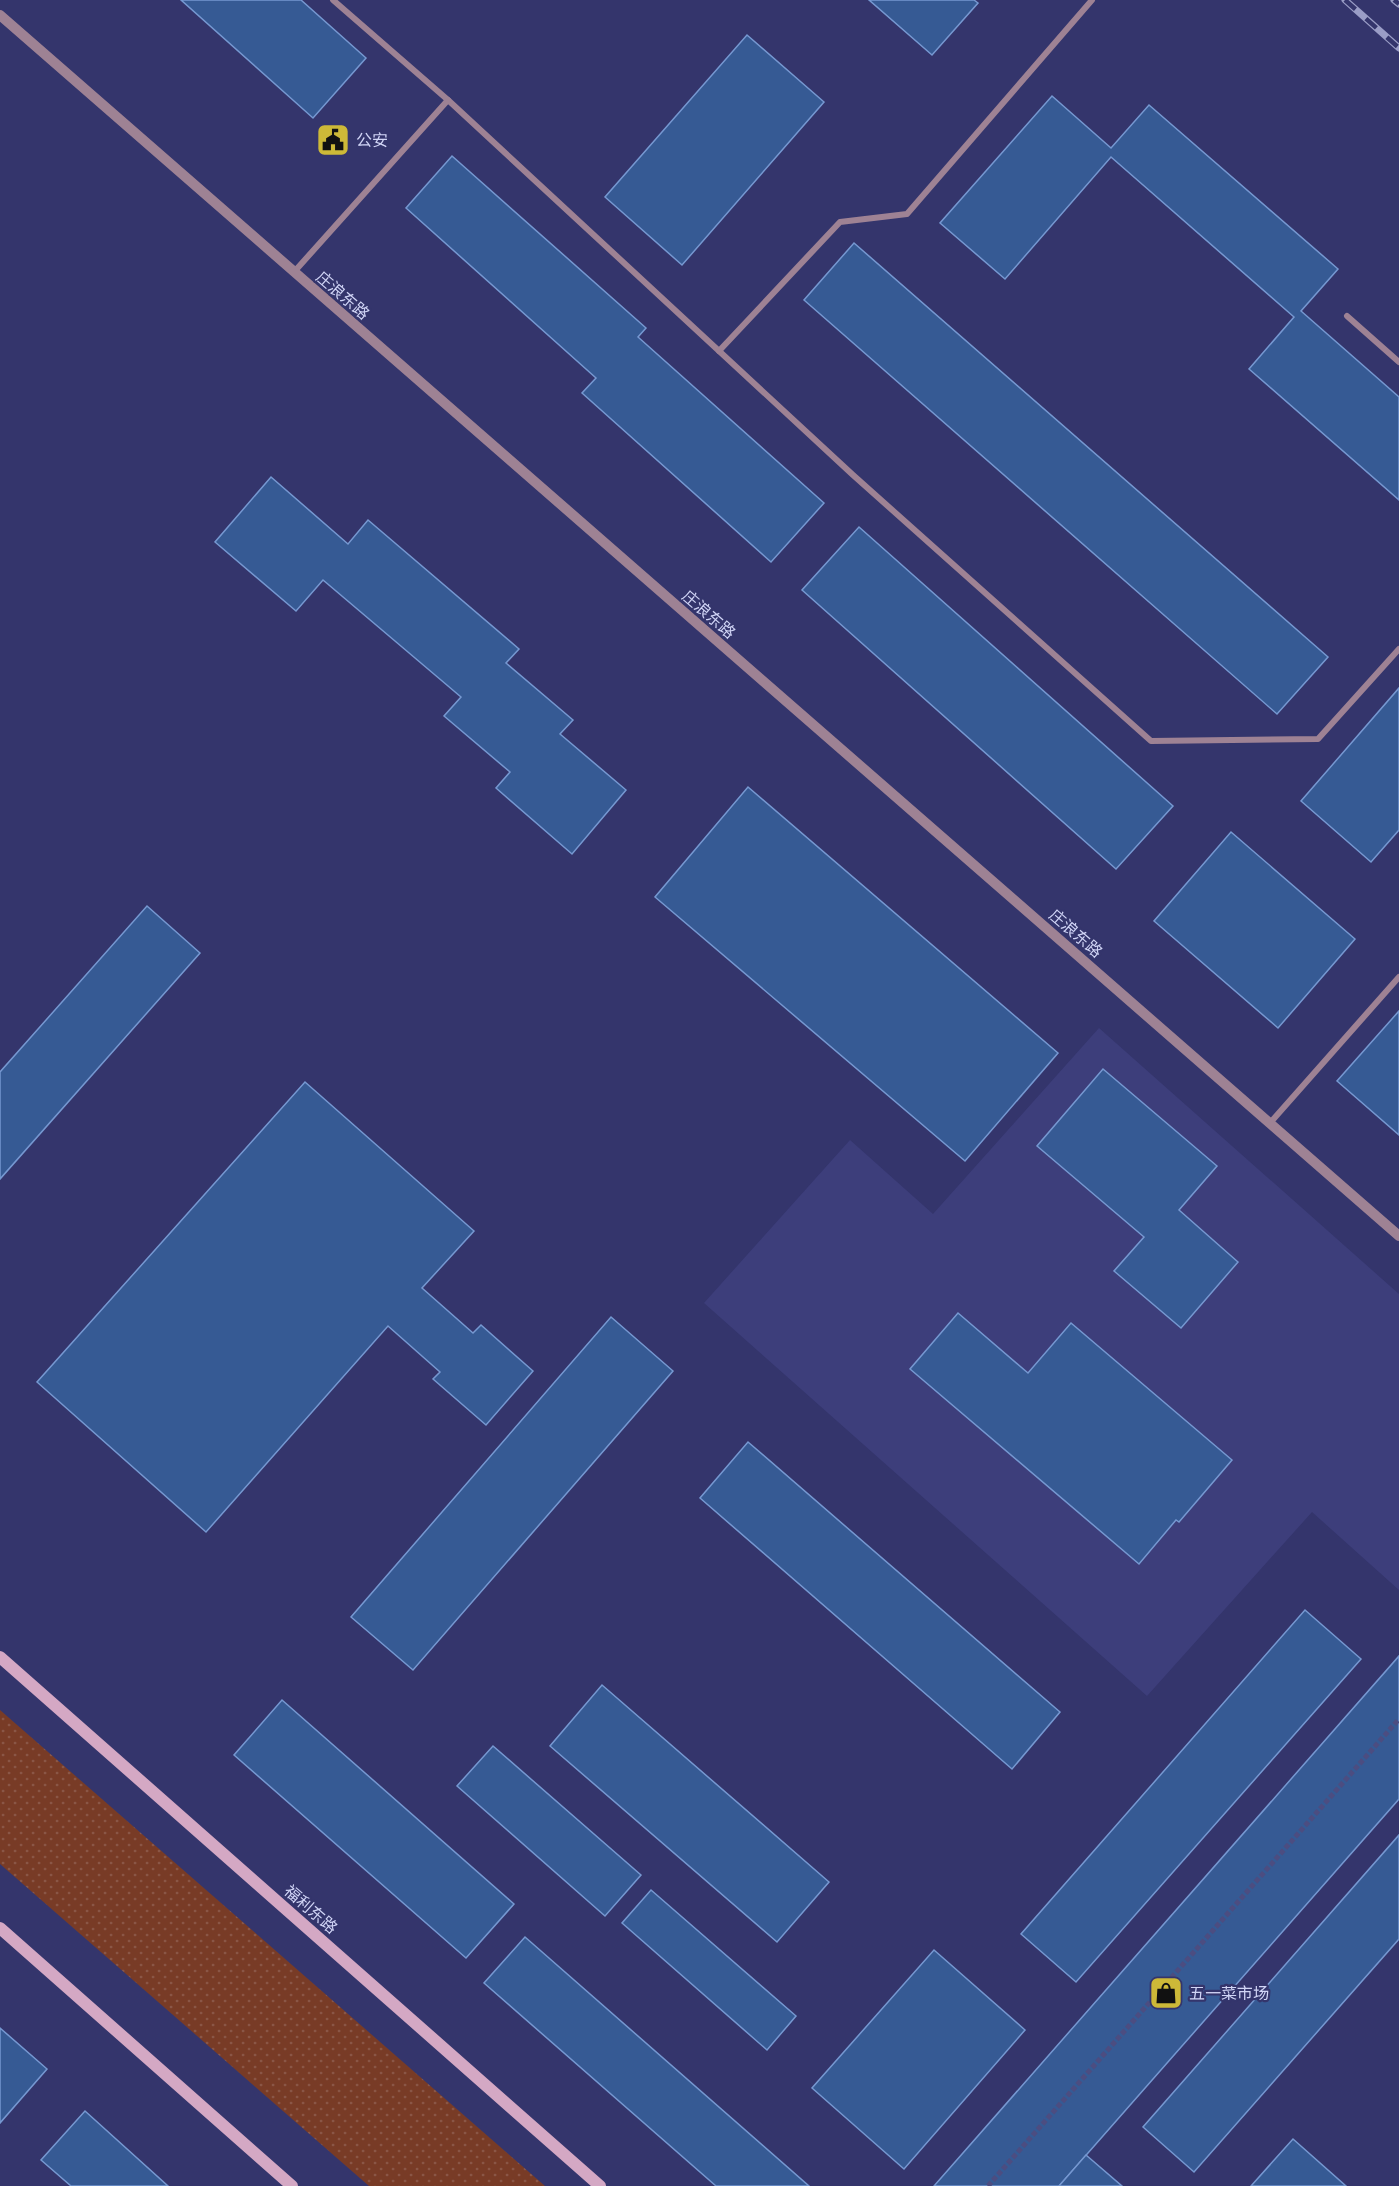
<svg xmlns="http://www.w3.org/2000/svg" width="1399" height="2186" font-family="'Libre Baskerville','Noto Sans SC',serif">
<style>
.built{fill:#3d3e7b}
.grass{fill:url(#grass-dots)}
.building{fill:#365a94;stroke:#7698d1;stroke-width:1.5}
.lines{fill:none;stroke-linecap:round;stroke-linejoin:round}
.pedestrian-tunnel{stroke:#4c4d81;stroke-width:5;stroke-dasharray:5 2.5;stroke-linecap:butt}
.minor{stroke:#9e8294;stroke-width:6}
.tertiary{stroke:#9e8294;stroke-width:10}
.secondary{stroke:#d4a8c4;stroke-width:12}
.rail-casing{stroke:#9a9dc6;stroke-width:7}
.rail{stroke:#34356c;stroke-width:4.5;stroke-dasharray:14;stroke-linecap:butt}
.labels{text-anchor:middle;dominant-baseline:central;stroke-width:4.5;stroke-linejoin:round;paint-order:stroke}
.poi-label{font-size:16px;fill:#d1d5f6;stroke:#34356c;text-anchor:start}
.street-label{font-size:16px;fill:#d1d5f6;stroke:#34356c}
</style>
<defs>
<pattern id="grass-dots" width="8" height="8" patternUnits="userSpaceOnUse" patternTransform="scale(1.5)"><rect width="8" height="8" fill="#783b26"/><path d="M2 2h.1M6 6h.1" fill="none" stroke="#8a5646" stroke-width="1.8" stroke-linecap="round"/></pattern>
</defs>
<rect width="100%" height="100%" fill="#34356c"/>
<polygon class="built" points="1099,1028 1399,1294 1399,1590 1312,1512 1147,1696 704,1303 850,1140 933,1214"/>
<polygon class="grass" points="0,1710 545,2186 369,2186 0,1864"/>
<g class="building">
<polygon points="181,0 301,0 366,58 313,118"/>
<polygon points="869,0 974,0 978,3 932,55"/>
<polygon points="747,35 824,102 682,265 605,197"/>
<polygon points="1052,96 1111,148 1149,105 1338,269 1301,311 1399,397 1399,500 1249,369 1294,317 1111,157 1005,279 940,223"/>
<polygon points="452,156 646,328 638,337 824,503 771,562 582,393 596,378 406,208"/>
<polygon points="854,243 1328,657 1277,714 804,300"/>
<polygon points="271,477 348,544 368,520 519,649 506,663 573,720 560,734 626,790 572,854 496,788 510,772 444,716 461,697 323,580 296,611 215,542"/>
<polygon points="859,527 1173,806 1116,869 802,590"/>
<polygon points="1399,688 1399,830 1371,862 1301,801"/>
<polygon points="748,787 1058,1053 965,1161 655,897"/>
<polygon points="1231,832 1355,939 1278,1028 1154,921"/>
<polygon points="147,906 200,953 0,1179 0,1072"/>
<polygon points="1399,1011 1399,1135 1337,1081"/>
<polygon points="1103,1069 1217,1166 1179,1210 1238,1262 1181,1328 1114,1271 1144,1237 1037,1146"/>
<polygon points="305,1082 474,1231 422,1288 473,1333 481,1325 533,1371 486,1425 433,1379 440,1372 388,1326 206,1532 37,1382"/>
<polygon points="958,1313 1028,1373 1071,1323 1232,1460 1179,1522 1176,1520 1139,1564 910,1369"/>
<polygon points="611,1317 673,1371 413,1670 351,1617"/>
<polygon points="748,1442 1060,1712 1012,1769 700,1498"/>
<polygon points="1305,1610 1361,1659 1076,1982 1021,1934"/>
<polygon points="1399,1656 1399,1799 1059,2186 934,2186"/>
<polygon points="602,1685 829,1882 777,1942 550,1746"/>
<polygon points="282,1700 514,1904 466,1958 234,1755"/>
<polygon points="493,1746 641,1875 605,1916 457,1786"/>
<polygon points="1399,1835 1399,1939 1194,2172 1143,2127"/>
<polygon points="651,1890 796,2016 767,2050 622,1923"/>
<polygon points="525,1937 809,2186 716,2186 484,1983"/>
<polygon points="934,1950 1025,2030 904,2169 812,2088"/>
<polygon points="0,2028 47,2069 0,2123"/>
<polygon points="85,2111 168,2186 71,2186 41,2160"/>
<polygon points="1293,2139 1346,2186 1251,2186"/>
<polygon points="1086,2155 1122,2186 1059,2186"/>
</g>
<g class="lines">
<polyline class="pedestrian-tunnel" points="988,2186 1399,1719"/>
<g class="minor">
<polyline points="333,0 448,100 853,475 1151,741 1318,739 1399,649"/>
<polyline points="294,272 448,100"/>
<polyline points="1347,316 1399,362"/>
<polyline points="719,351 840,222 907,214 1092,0"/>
<polyline points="1270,1123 1399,977"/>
</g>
<polyline class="tertiary" points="0,15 1399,1236"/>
<g class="secondary">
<polyline points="0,1657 600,2186"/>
<polyline points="0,1928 292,2186"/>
</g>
<g class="rail-casing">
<g id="rail">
<polyline points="1345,0 1399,48"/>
<polyline points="1394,0 1399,4"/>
</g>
</g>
<use href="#rail" class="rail"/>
</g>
<defs>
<g id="civic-square" transform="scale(1.725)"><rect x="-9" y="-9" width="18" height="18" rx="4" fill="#cdb938" stroke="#34356c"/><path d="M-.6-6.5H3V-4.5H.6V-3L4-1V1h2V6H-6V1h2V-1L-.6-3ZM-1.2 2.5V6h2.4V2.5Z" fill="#111"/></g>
<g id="shop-square" transform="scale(1.725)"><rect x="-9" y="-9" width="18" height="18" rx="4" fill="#cdb938" stroke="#34356c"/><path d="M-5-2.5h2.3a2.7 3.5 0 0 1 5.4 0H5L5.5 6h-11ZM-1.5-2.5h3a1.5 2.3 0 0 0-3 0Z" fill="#111"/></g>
</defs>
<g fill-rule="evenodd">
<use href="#civic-square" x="333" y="140"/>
<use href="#shop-square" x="1166" y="1993"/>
</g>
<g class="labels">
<g class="poi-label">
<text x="356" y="140">公安</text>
<text x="1189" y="1993">五一菜市场</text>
</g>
<g class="street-label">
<text transform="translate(343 295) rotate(41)">庄浪东路</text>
<text transform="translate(709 614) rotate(41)">庄浪东路</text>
<text transform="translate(1076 933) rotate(41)">庄浪东路</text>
<text transform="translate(311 1909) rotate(41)">福利东路</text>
</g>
</g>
</svg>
